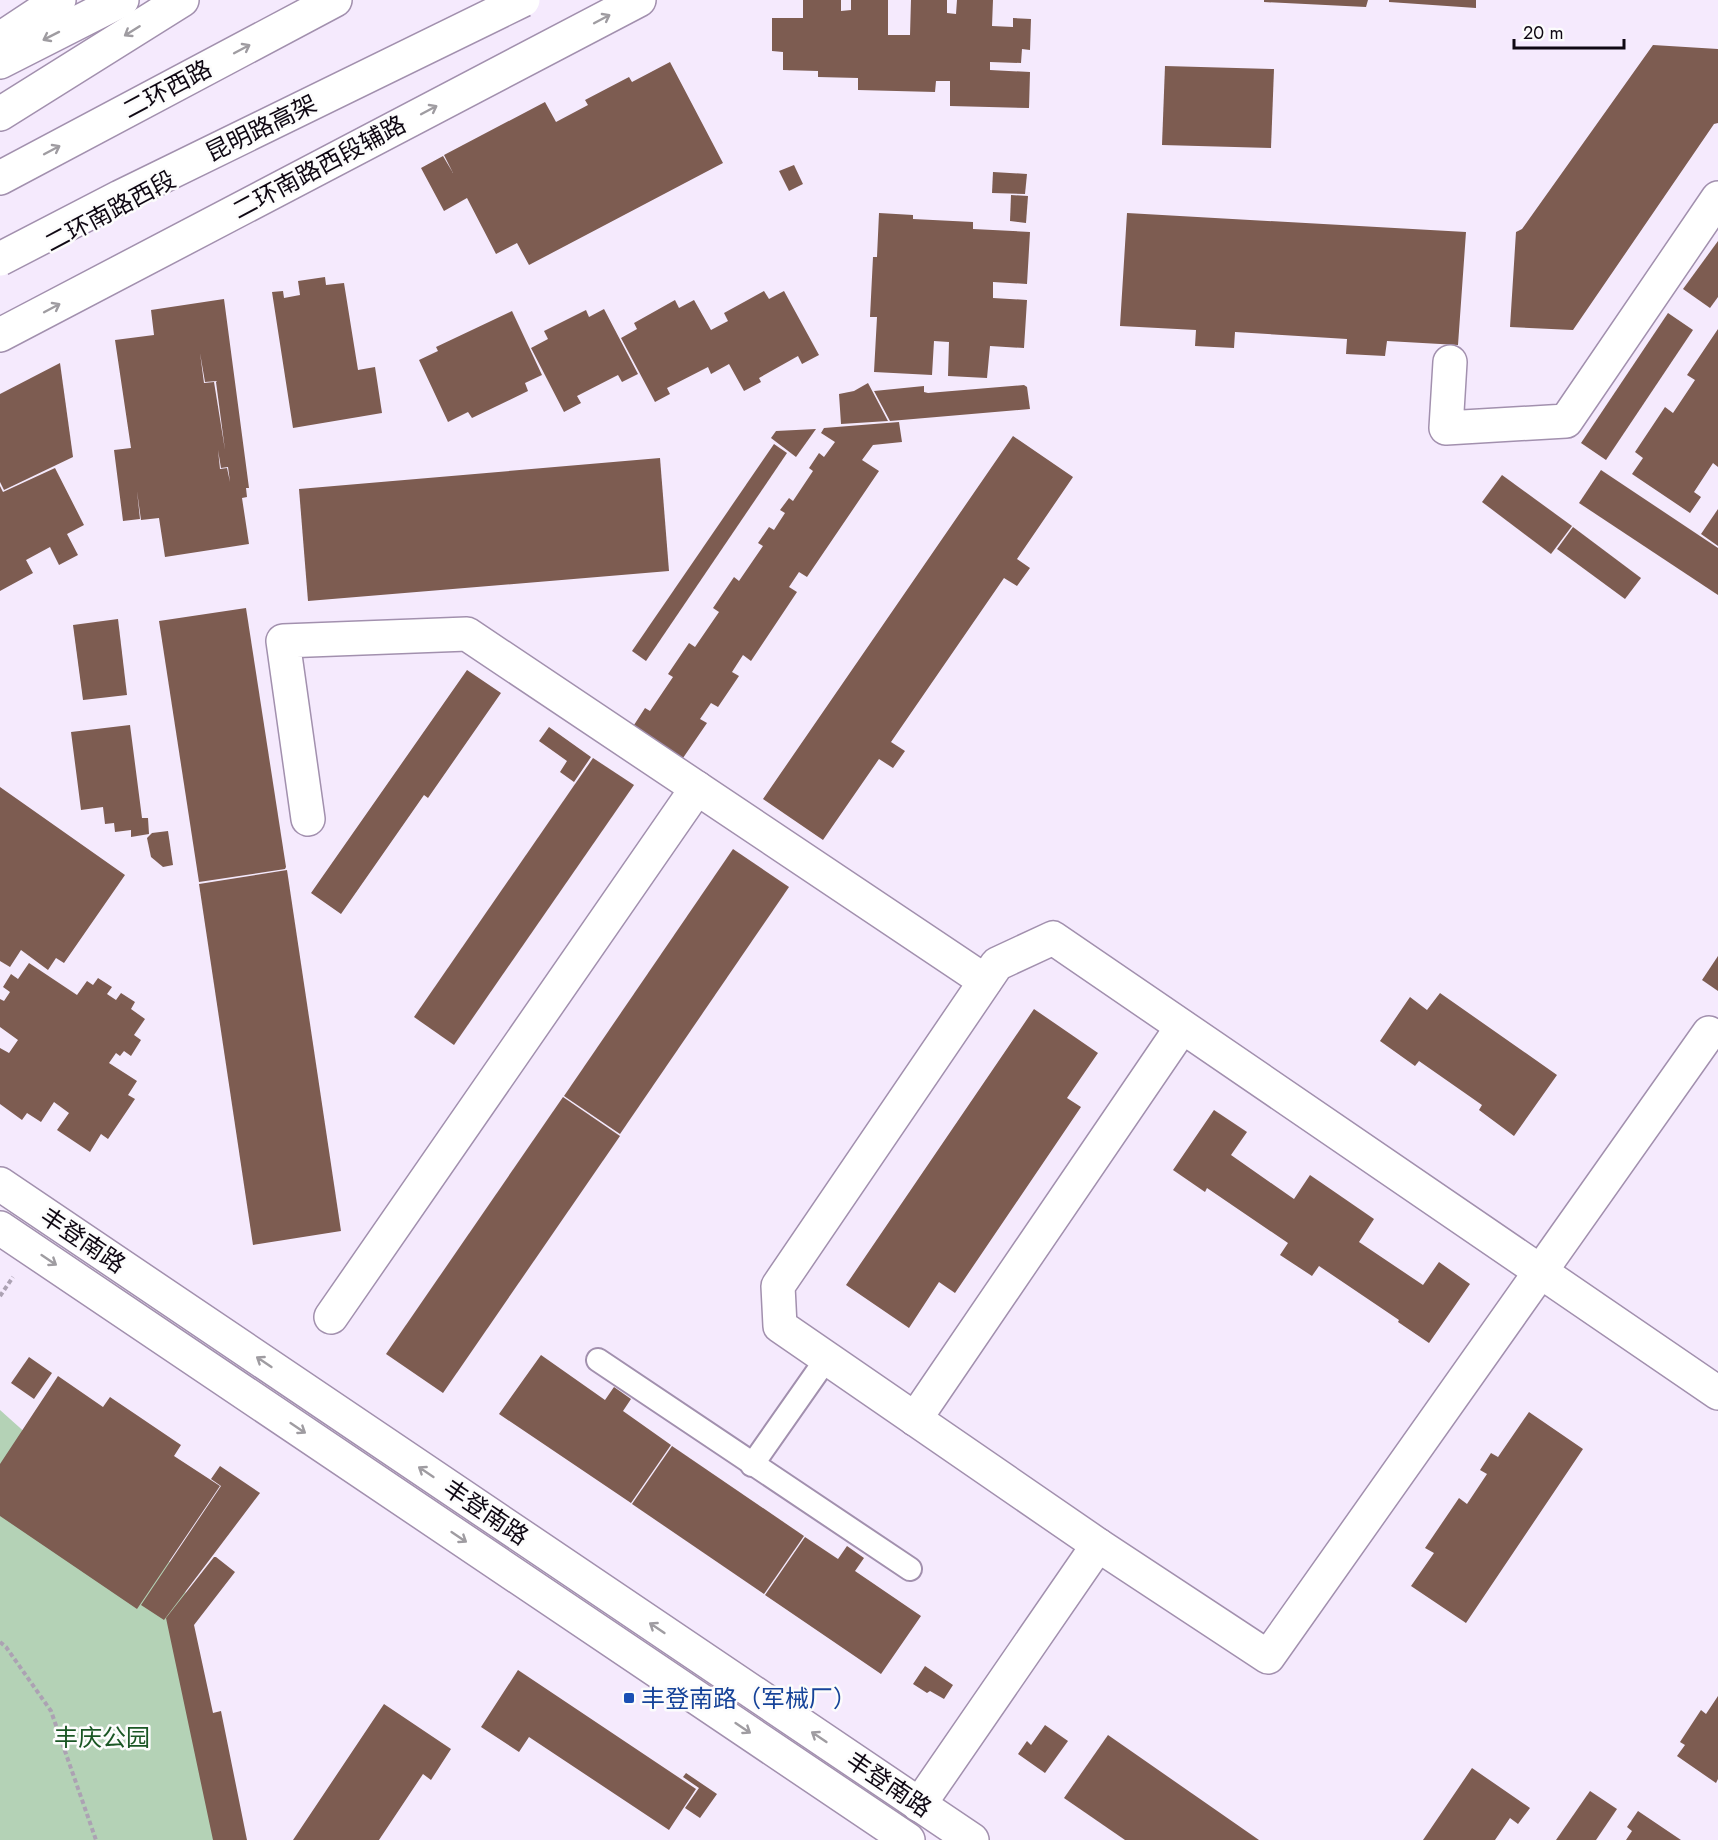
<svg xmlns="http://www.w3.org/2000/svg" width="1718" height="1840" font-family="Jost,'Noto Sans SC',sans-serif">
<style>
.green{fill:#b4d2b6}
.building{fill:#7d5c51;fill-rule:evenodd}
.lines{fill:none;stroke-linecap:round;stroke-linejoin:round}
.lane-casing{stroke:#a290ae;stroke-width:26}
.street-casing{stroke:#a290ae;stroke-width:36}
.secondary-casing{stroke:#a290ae;stroke-width:36}
.highway-casing{stroke:#a290ae;stroke-width:36}
.path{stroke:#aca2b3;stroke-width:4;stroke-dasharray:4.5 3;stroke-linecap:butt}
.lane{stroke:#fff;stroke-width:22}
.street{stroke:#fff;stroke-width:33}
.secondary{stroke:#fff;stroke-width:33}
.highway{stroke:#fff;stroke-width:33}
.highway-bridge-casing{stroke:#a290ae;stroke-width:36;stroke-linecap:butt}
.highway-bridge{stroke:#fff;stroke-width:33}
.oneway{stroke:#9f9ca1}
.transit-dot{fill:#1a4fb4;stroke:#fcfcfc;stroke-width:2}
.labels{text-anchor:middle;dominant-baseline:central;stroke-width:5;stroke-linejoin:round;paint-order:stroke}
.street-label{font-size:24px;fill:#0f0813;stroke:#fcfcfc}
.transit-label{font-size:24px;fill:#164399;stroke:#fcfcfc;text-anchor:start}
.park-label{font-size:24px;fill:#1a5624;stroke:#fcfcfc}
</style>
<rect width="100%" height="100%" fill="#f5eafd"/>
<polygon class="green" points="0,1410 183,1574 219,1840 0,1840"/>
<g class="building">
<polygon points="803,0 841,0 841,11 851,10 851,0 888,0 888,35 910,35 911,0 947,0 947,13 956,14 957,0 993,0 992,26 1013,27 1013,18 1031,19 1030,50 1022,49 1021,63 990,62 990,70 1030,72 1029,108 950,106 950,81 936,81 935,92 858,90 858,78 818,77 818,71 783,70 783,52 772,51 772,18 803,18"/>
<polygon points="1264,0 1368,0 1366,7 1264,2"/>
<polygon points="1389,0 1476,0 1476,8 1389,2"/>
<polygon points="1653,45 1718,49 1718,123 1714,124 1573,330 1510,327 1516,232 1522,229"/>
<polygon points="670,62 723,163 529,265 517,243 496,254 467,198 444,211 421,168 443,156 453,173 444,155 545,102 556,122 588,105 585,100 629,77 632,82"/>
<polygon points="1165,66 1274,69 1271,148 1162,145"/>
<polygon points="794,165 803,184 789,191 779,171"/>
<polygon points="993,172 1027,174 1025,194 992,193"/>
<polygon points="1011,195 1028,196 1026,223 1010,221"/>
<polygon points="879,213 913,215 913,219 973,222 973,229 1030,232 1027,284 993,282 993,298 1027,300 1024,348 990,346 987,378 948,376 949,342 934,341 932,375 874,372 877,317 870,317 873,257 877,257"/>
<polygon points="1127,213 1466,232 1458,345 1387,341 1385,356 1346,354 1347,339 1235,332 1234,348 1195,346 1196,330 1120,326"/>
<polygon points="1718,241 1718,297 1710,308 1683,289"/>
<polygon points="325,277 326,285 344,283 358,370 375,367 382,413 293,428 272,292 283,291 284,298 300,295 298,281"/>
<polygon points="764,291 769,299 784,291 819,355 802,364 798,356 759,378 761,382 744,391 729,364 711,374 708,367 667,388 670,394 655,402 621,338 637,329 634,323 675,300 679,308 694,300 711,330 728,321 724,313"/>
<path d="M224,299l25,189h-3l1,9 -5,1 7,46 -84,13 -6,-39 -18,2 -4,-29 3,28 -17,2 -9,-71 17,-2 -16,-108 39,-5 -3,-25zM200,353l5,29 12,-1 -1,1 9,68 -11,-68 -10,1zM218,450l3,18 7,-1 2,15 -3,-14 -7,1z"/>
<polygon points="604,309 638,374 622,382 618,375 577,396 581,403 564,412 531,348 548,339 544,331 586,310 589,317"/>
<polygon points="512,311 542,375 525,383 528,391 472,418 468,412 448,422 419,360 438,351 436,347"/>
<polygon points="1668,313 1693,330 1606,460 1581,443"/>
<polygon points="1718,329 1718,467 1713,463 1694,492 1701,497 1690,513 1632,474 1643,458 1635,452 1665,407 1673,413 1695,380 1687,375"/>
<polygon points="60,363 73,457 4,490 0,482 0,394"/>
<polygon points="868,383 888,421 841,424 839,394 854,391"/>
<polygon points="1024,385 1027,387 1030,409 890,421 874,391 924,386 924,392 928,393"/>
<polygon points="899,422 902,442 873,445 862,460 879,471 807,577 799,572 789,587 797,592 751,661 743,655 732,672 739,676 718,707 711,703 700,719 707,723 683,758 634,725 645,708 650,711 673,677 668,674 689,643 695,647 719,612 713,608 734,577 739,581 763,546 758,543 769,527 774,530 785,513 780,510 789,498 793,501 813,471 809,468 819,453 824,457 835,442 821,433 824,428"/>
<polygon points="816,429 796,457 771,438 776,431"/>
<polygon points="1013,436 1073,477 1017,559 1030,568 1017,586 1004,578 891,742 905,751 893,768 879,759 823,840 763,799"/>
<polygon points="774,444 787,453 646,661 632,651"/>
<polygon points="660,458 669,571 308,601 299,489"/>
<polygon points="55,468 84,525 67,534 78,555 59,565 50,547 26,560 33,573 0,591 0,486 3,492"/>
<polygon points="1601,470 1718,548 1718,595 1579,503"/>
<polygon points="1502,475 1572,526 1551,554 1482,502"/>
<polygon points="1718,509 1718,546 1701,534"/>
<polygon points="1573,527 1641,578 1625,599 1557,549"/>
<polygon points="246,608 286,867 285,869 199,882 159,621"/>
<polygon points="118,619 127,695 83,700 73,625"/>
<polygon points="467,670 501,693 428,798 424,795 341,914 311,893"/>
<polygon points="130,725 142,818 148,818 149,834 131,837 131,830 115,832 114,823 105,824 103,807 81,810 71,732"/>
<polygon points="549,727 591,757 574,782 560,772 567,761 539,741"/>
<polygon points="593,758 634,785 454,1045 414,1017"/>
<polygon points="0,787 125,875 64,963 56,958 48,970 21,950 10,967 0,961"/>
<polygon points="168,831 173,865 163,867 151,857 147,838 152,833"/>
<polygon points="733,849 789,887 620,1134 564,1096"/>
<polygon points="287,870 341,1231 253,1245 199,884"/>
<polygon points="1718,956 1718,991 1702,980"/>
<polygon points="29,963 77,995 87,981 93,985 98,978 112,987 107,994 116,1000 121,993 135,1002 131,1009 145,1019 134,1035 141,1040 131,1056 124,1051 120,1056 116,1053 109,1063 137,1081 128,1095 135,1099 108,1139 101,1134 90,1152 57,1130 69,1113 54,1102 41,1122 27,1113 22,1120 0,1104 0,1048 9,1053 18,1040 0,1027 0,999 4,1001 10,992 3,987 11,974 18,979"/>
<polygon points="1440,993 1557,1075 1514,1136 1479,1110 1482,1105 1419,1061 1415,1066 1380,1041 1410,997 1427,1010"/>
<polygon points="1034,1009 1098,1053 1067,1098 1081,1107 955,1293 939,1282 909,1328 846,1285"/>
<polygon points="563,1097 620,1136 443,1393 386,1354"/>
<polygon points="1214,1110 1247,1132 1231,1155 1294,1199 1310,1175 1374,1219 1359,1242 1423,1285 1439,1262 1470,1284 1429,1343 1398,1322 1399,1320 1319,1266 1312,1276 1280,1255 1288,1243 1207,1188 1205,1192 1173,1170"/>
<polygon points="541,1355 605,1400 614,1387 631,1399 623,1411 671,1445 631,1503 499,1414"/>
<polygon points="29,1357 52,1373 34,1399 11,1383"/>
<polygon points="58,1376 103,1407 110,1397 181,1445 174,1456 220,1486 137,1609 0,1516 0,1464"/>
<polygon points="1529,1412 1583,1449 1466,1623 1411,1586 1434,1553 1425,1548 1459,1498 1467,1504 1487,1474 1480,1470 1491,1453 1498,1457"/>
<polygon points="672,1446 804,1536 764,1594 632,1504"/>
<polygon points="220,1466 260,1493 164,1620 141,1605 221,1486 211,1479"/>
<polygon points="805,1537 838,1559 847,1546 864,1558 855,1571 921,1616 881,1674 765,1595"/>
<polygon points="214,1557 216,1557 235,1572 194,1625 213,1713 221,1711 247,1840 213,1840 166,1618"/>
<polygon points="925,1666 953,1685 944,1699 930,1691 927,1693 913,1684"/>
<polygon points="518,1670 696,1789 669,1830 529,1737 519,1752 481,1727"/>
<polygon points="1718,1696 1718,1779 1716,1783 1677,1756 1685,1745 1680,1742 1701,1710 1706,1714"/>
<polygon points="384,1704 451,1749 431,1780 423,1774 379,1840 293,1840"/>
<polygon points="1045,1725 1068,1741 1045,1773 1018,1754 1027,1741 1031,1745"/>
<polygon points="1108,1735 1259,1840 1125,1840 1064,1798"/>
<polygon points="1472,1768 1530,1808 1518,1824 1510,1818 1495,1840 1423,1840"/>
<polygon points="686,1773 717,1794 700,1818 685,1808 699,1788 683,1777"/>
<polygon points="1590,1791 1617,1809 1596,1840 1556,1840"/>
<polygon points="1638,1811 1681,1840 1626,1840 1632,1831 1627,1827"/>
</g>
<g class="lines">
<g class="lane-casing">
<g id="lane">
<polyline points="598,1360 910,1569"/>
<polyline points="752,1465 827,1358"/>
</g>
</g>
<g class="street-casing">
<g id="street">
<polyline points="0,335 639,0"/>
<polyline points="1450,362 1446,428 1566,421 1718,198"/>
<polyline points="308,819 283,641 467,634 985,981"/>
<polyline points="331,1317 697,788"/>
<polyline points="915,1419 1182,1027"/>
<polyline points="1098,1545 780,1326 778,1286 997,964 1053,938 1718,1393"/>
<polyline points="919,1805 1098,1545 1268,1657 1709,1033"/>
</g>
</g>
<g class="secondary-casing">
<g id="secondary">
<polyline points="0,1184 972,1840"/>
<polyline points="0,1228 908,1840"/>
</g>
</g>
<g class="highway-casing">
<g id="highway">
<polyline points="0,39 59,0"/>
<polyline points="0,62 122,0"/>
<polyline points="0,114 182,0"/>
<polyline points="0,178 335,0"/>
</g>
</g>
<g class="path">
<polyline points="0,1296 13,1277"/>
<polyline points="0,1642 6,1647 51,1711 96,1840"/>
</g>
<use href="#lane" class="lane"/>
<use href="#street" class="street"/>
<use href="#secondary" class="secondary"/>
<use href="#highway" class="highway"/>
<g class="highway-bridge-casing">
<polyline id="highway-bridge" points="0,259 120,197 523,0"/>
</g>
<use href="#highway-bridge" class="highway-bridge"/>
</g>
<defs><path id="oneway-shaft" d="M-6 0H5M1.5-3L5.5 0L1.5 3" fill="none" stroke-width="1.6" stroke-linecap="round" stroke-linejoin="round" transform="scale(1.5)"/></defs>
<g class="oneway">
<use href="#oneway-shaft" transform="translate(602 19) rotate(-28)"/>
<use href="#oneway-shaft" transform="translate(132 31) rotate(148)"/>
<use href="#oneway-shaft" transform="translate(51 36) rotate(153)"/>
<use href="#oneway-shaft" transform="translate(242 49) rotate(-28)"/>
<use href="#oneway-shaft" transform="translate(429 110) rotate(-28)"/>
<use href="#oneway-shaft" transform="translate(52 150) rotate(-28)"/>
<use href="#oneway-shaft" transform="translate(52 308) rotate(-28)"/>
<use href="#oneway-shaft" transform="translate(49 1260) rotate(34)"/>
<use href="#oneway-shaft" transform="translate(264 1362) rotate(-146)"/>
<use href="#oneway-shaft" transform="translate(298 1428) rotate(34)"/>
<use href="#oneway-shaft" transform="translate(426 1472) rotate(-146)"/>
<use href="#oneway-shaft" transform="translate(459 1537) rotate(34)"/>
<use href="#oneway-shaft" transform="translate(657 1628) rotate(-146)"/>
<use href="#oneway-shaft" transform="translate(743 1728) rotate(34)"/>
<use href="#oneway-shaft" transform="translate(819 1737) rotate(-146)"/>
</g>
<rect class="transit-dot" x="623" y="1692" width="12" height="12" rx="3"/>
<g class="labels">
<g class="street-label">
<text transform="translate(167 89) rotate(-28)">二环西路</text>
<text transform="translate(261 128) rotate(-26)">昆明路高架</text>
<text transform="translate(319 167) rotate(-28)">二环南路西段辅路</text>
<text transform="translate(110 211) rotate(-28)">二环南路西段</text>
<text transform="translate(83 1240) rotate(34)">丰登南路</text>
<text transform="translate(486 1512) rotate(34)">丰登南路</text>
<text transform="translate(889 1784) rotate(34)">丰登南路</text>
</g>
<g class="transit-label">
<text x="641" y="1698">丰登南路（军械厂）</text>
</g>
<g class="park-label">
<text x="102" y="1737">丰庆公园</text>
</g>
</g>
<path d="M1514 39v9h110v-9" fill="none" stroke="#0f0813" stroke-width="3"/>
<text x="1523" y="39" font-size="18" fill="#0f0813" stroke="#fcfcfc" stroke-width="4.5" paint-order="stroke">20 m</text>
</svg>
